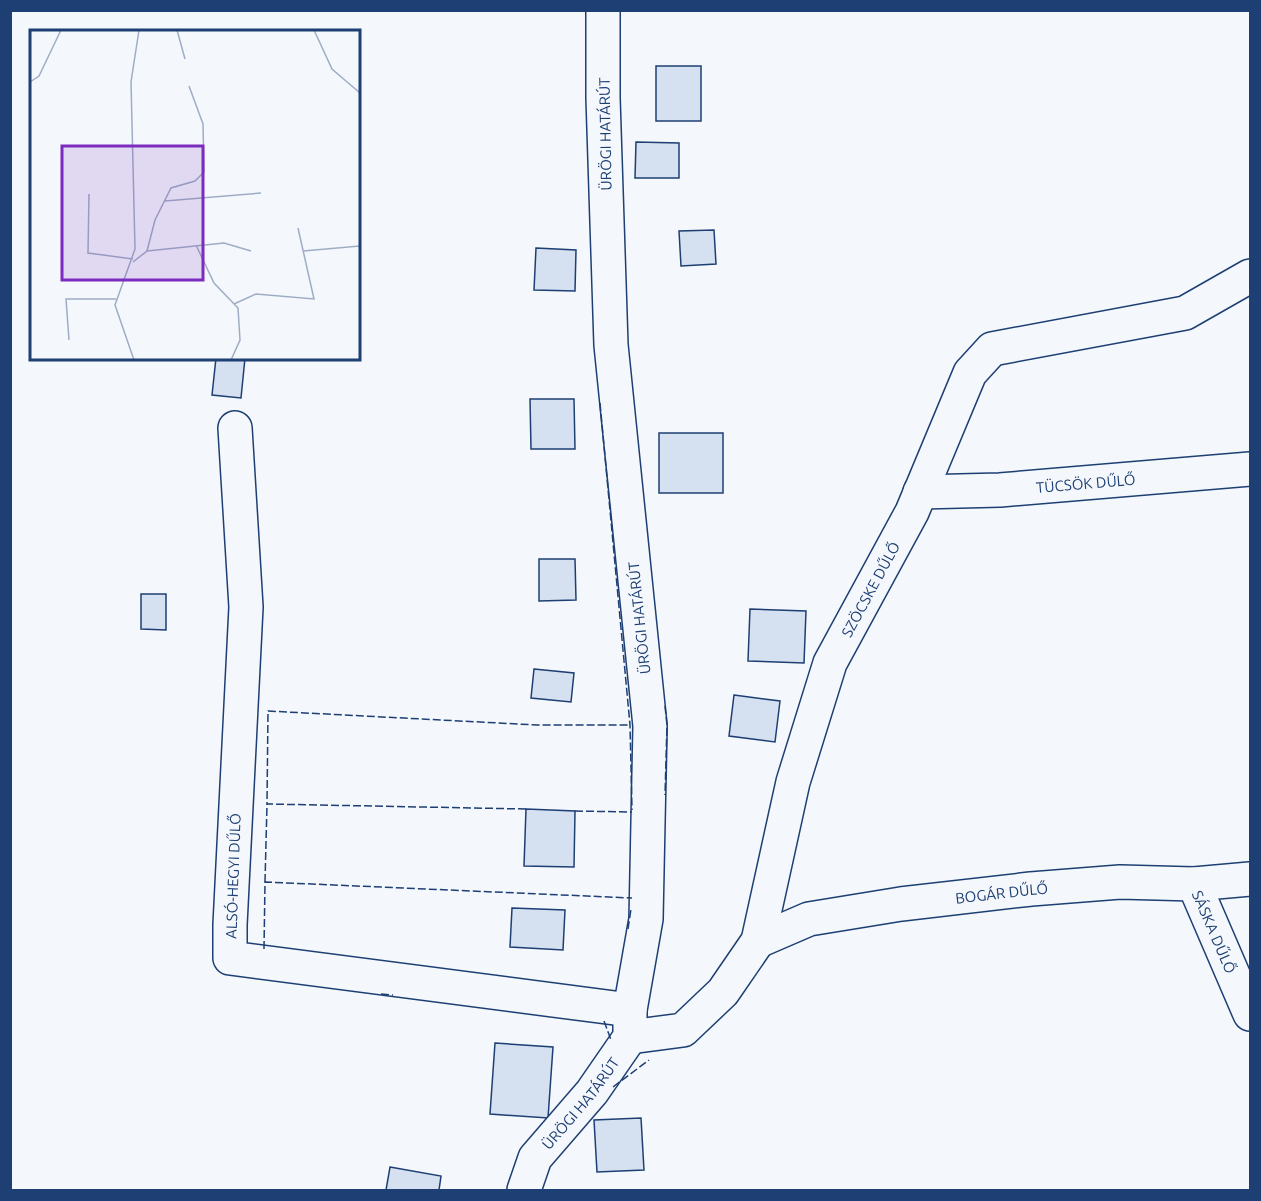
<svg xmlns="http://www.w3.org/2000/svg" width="1261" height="1201" font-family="Ubuntu,sans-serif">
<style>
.building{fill:#d5e0f0;stroke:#1d3f73;stroke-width:1.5}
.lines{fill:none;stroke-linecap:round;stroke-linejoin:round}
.minor-casing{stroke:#1d3f73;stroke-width:36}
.minor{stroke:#f4f7fb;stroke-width:33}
.fence{stroke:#1d3f73;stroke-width:1.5;stroke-dasharray:8 3;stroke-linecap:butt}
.labels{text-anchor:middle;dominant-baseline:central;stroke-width:4.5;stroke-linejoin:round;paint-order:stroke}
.street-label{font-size:15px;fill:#1d3f73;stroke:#f4f7fb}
.inset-road{fill:none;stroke:#9eadc5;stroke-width:1.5}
.view{fill:#7b2cbf;fill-opacity:0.15;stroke:#7b2cbf;stroke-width:3}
.inset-edge{fill:none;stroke:#1d3f73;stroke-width:3}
</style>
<rect width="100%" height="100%" fill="#f4f7fb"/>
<g class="building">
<rect x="656" y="66" width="45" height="55"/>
<polygon points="636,142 679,143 679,178 635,178"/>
<polygon points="714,230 716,264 681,266 679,231"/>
<polygon points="536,248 576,250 575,291 534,290"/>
<polygon points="216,358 245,358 241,398 212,395"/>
<polygon points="530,399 574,399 575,449 531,449"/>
<rect x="659" y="433" width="64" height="60"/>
<polygon points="539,559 575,559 576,600 539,601"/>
<polygon points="141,594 166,594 166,630 141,629"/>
<polygon points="750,609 806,611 804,663 748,661"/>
<polygon points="534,669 574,673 571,702 531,698"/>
<polygon points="734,695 780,701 775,742 729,736"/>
<polygon points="526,809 575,811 574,867 524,866"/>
<polygon points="512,908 565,910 563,950 510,947"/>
<polygon points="495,1043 553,1047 548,1118 490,1114"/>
<polygon points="641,1118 644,1170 597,1172 594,1120"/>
<polygon points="390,1167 441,1176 439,1190 386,1190"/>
</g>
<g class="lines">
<g class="minor-casing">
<g id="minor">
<polyline points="235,428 246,607 230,925 230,958 630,1010"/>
<path id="s1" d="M920,492l80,-2 250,-21"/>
<path id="s2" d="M1194,884l56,130"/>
<path id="s3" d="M758,941l51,-22 92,-15 130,-15 89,-7 74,2 56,-5"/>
<path id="s4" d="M630,1037l53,-7 40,-38 35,-51 35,-159 37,-119 82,-151 58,-139 22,-24 193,-36 65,-37"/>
<path id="s5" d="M524,1190l11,-32 57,-66 38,-55v-27l16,-91 4,-193 -39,-381 -8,-247v-88"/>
</g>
</g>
<use href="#minor" class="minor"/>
<g class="fence">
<polyline points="600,403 630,725 632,810"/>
<polyline points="665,706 667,725 665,795"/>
<polyline points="526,809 267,804 268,711 537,725 630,725"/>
<polyline points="575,811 632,812"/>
<polyline points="265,882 267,804"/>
<polyline points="628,929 631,909"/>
<polyline points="264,949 265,882 632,898"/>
<polyline points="381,994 393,995"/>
<polyline points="604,1021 611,1040"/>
<polyline points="613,1087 649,1060"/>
</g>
</g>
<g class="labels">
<g class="street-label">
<text transform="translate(605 134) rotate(-91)">ÜRÖGI HATÁRÚT</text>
<text stroke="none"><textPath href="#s1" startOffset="166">TÜCSÖK DŰLŐ</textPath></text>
<text stroke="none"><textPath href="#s4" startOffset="542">SZÖCSKE DŰLŐ</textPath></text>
<text transform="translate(639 618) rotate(-96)">ÜRÖGI HATÁRÚT</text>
<text transform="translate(233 876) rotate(-88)">ALSÓ-HEGYI DŰLŐ</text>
<text stroke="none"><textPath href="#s3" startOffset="250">BOGÁR DŰLŐ</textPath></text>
<text stroke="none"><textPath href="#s2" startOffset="52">SÁSKA DŰLŐ</textPath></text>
<text stroke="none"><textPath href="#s5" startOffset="105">ÜRÖGI HATÁRÚT</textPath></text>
</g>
</g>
<g transform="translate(30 30)">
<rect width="330" height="330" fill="#f4f7fb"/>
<path class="inset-road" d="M147,0l8,29M284,0l18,39 28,24M0,52l9,-6 22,-46M59,164l-1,59 45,6M135,171l96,-8M166,215l18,38 24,25 2,32 -9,20M117,221l77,-8 27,8M273,221l57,-5M103,232l14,-11 8,-31 16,-32 24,-7 9,-9 -1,-48 -14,-38M204,274l22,-10 58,5 -16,-71M39,310l-3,-41h50M104,330l-19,-55 20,-56 -4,-167 8,-52"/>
<path class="view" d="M32,116h141v134h-141z"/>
<rect width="330" height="330" class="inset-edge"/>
</g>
<rect width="1261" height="1201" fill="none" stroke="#1d3f73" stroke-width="24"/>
</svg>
